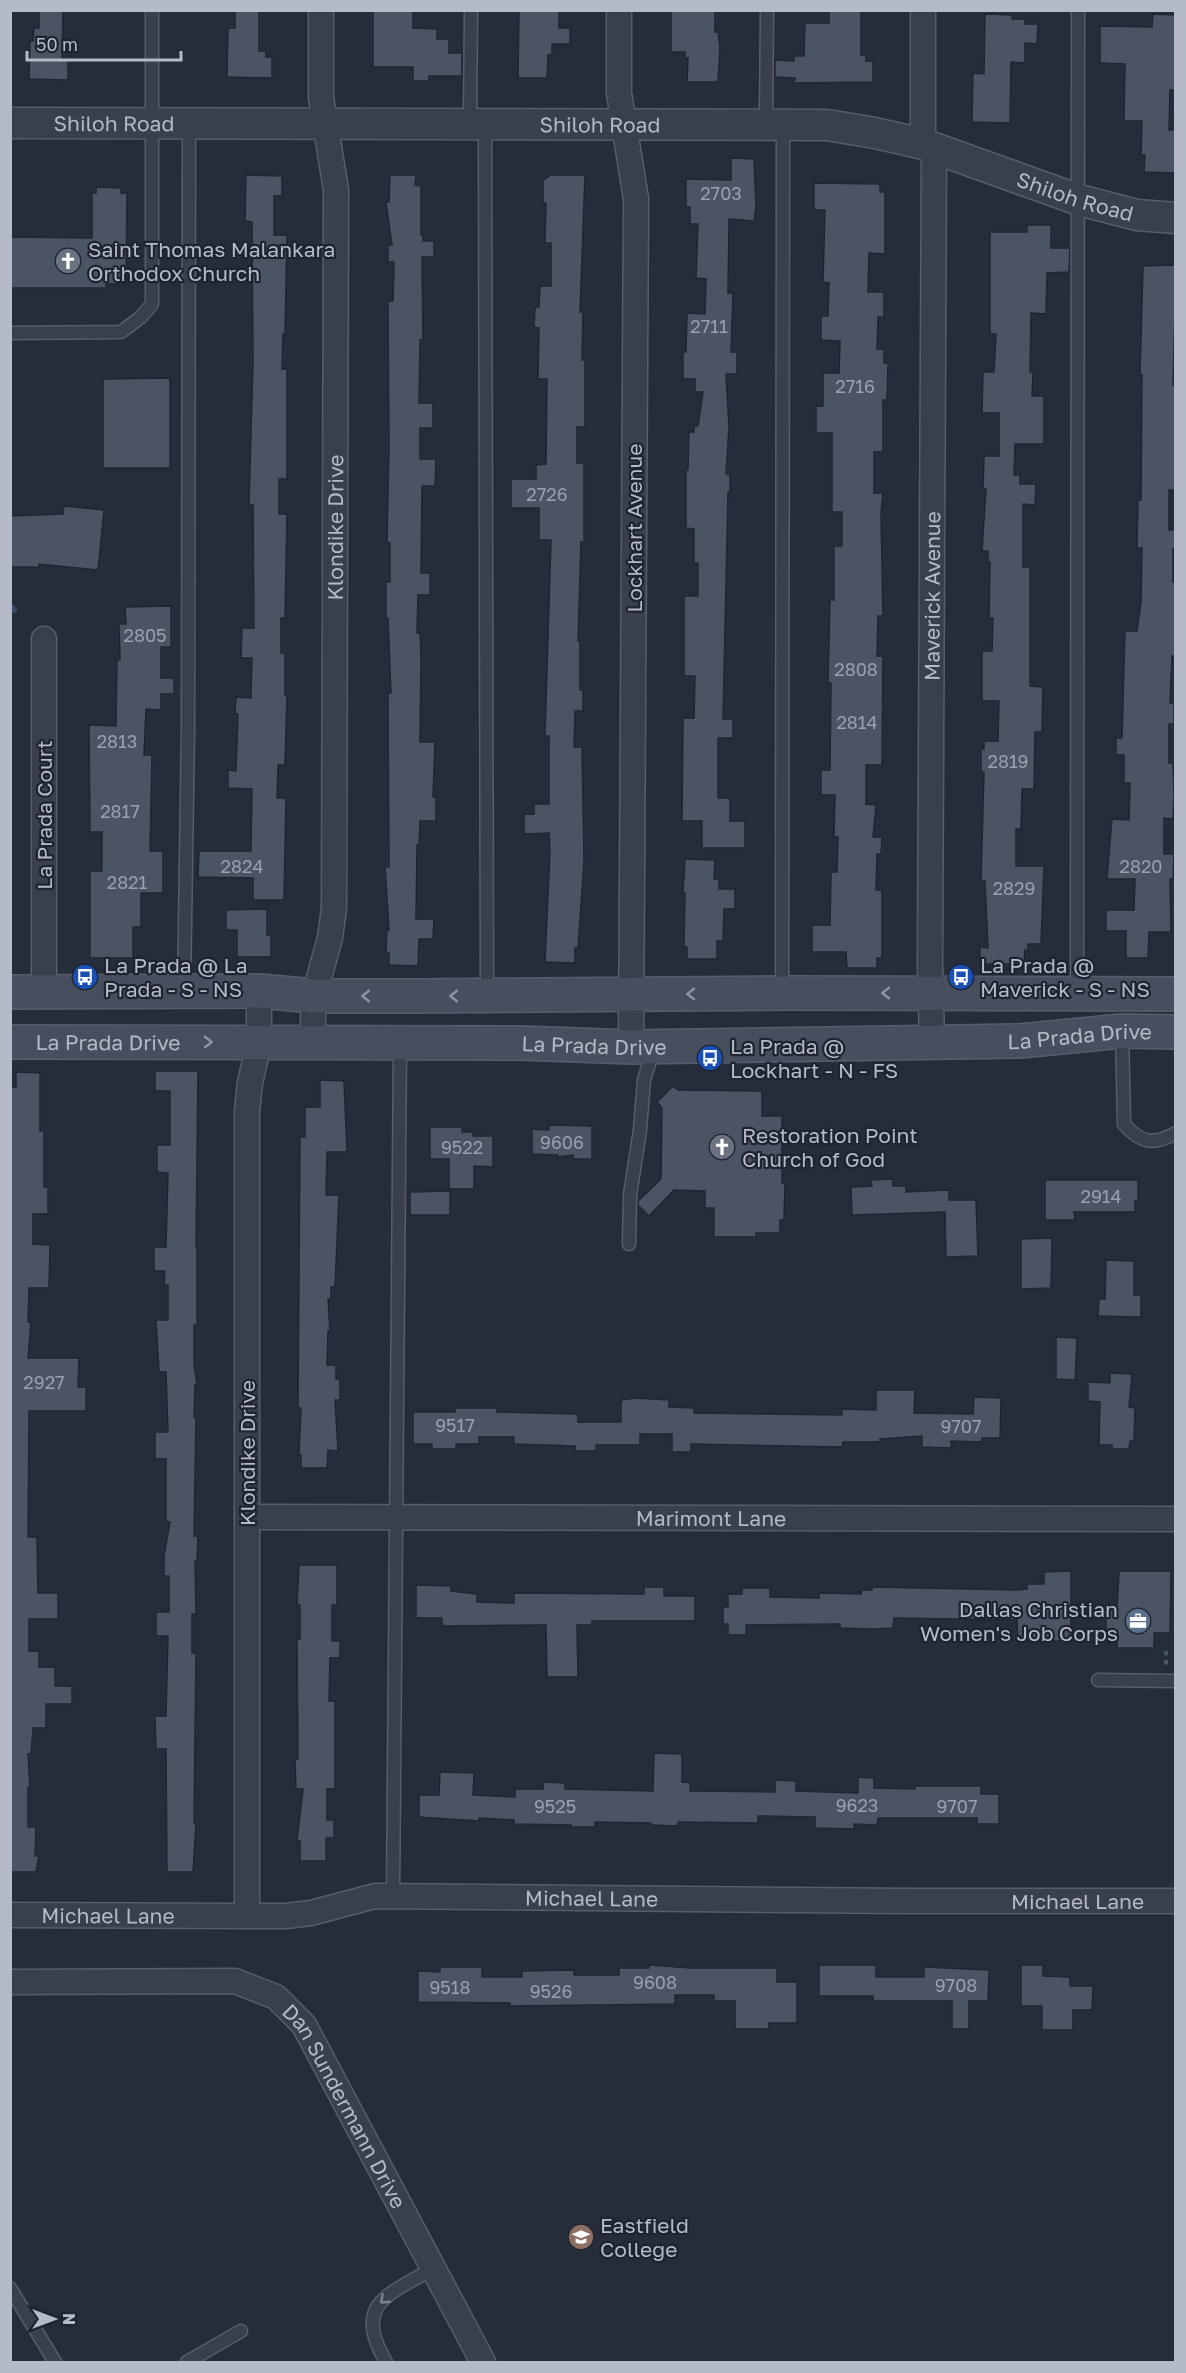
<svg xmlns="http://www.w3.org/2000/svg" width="1186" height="2373" font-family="'Golos Text',sans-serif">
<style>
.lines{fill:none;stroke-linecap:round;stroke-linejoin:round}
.stream{stroke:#3c4a63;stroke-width:6}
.building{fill:#4b5463;stroke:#202632;stroke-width:1.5}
.service-casing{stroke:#575d69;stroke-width:15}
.minor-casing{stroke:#575d69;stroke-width:27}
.tertiary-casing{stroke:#575d69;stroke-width:33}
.secondary-casing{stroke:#575d69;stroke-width:36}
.path{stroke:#47575b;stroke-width:4;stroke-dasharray:4.5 4.5;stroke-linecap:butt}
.service{stroke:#393f4b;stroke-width:12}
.minor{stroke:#393f4b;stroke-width:24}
.tertiary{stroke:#393f4b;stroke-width:30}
.secondary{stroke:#474e5e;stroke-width:33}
.oneway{stroke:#8e94a2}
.oneway2{stroke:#7d838f}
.labels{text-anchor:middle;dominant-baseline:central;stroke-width:4.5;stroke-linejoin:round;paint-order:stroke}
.number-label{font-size:18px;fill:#9aa0ad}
.street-label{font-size:21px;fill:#b4bac6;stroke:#1e2430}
.poi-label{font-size:21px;fill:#b4bac6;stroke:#1e2430;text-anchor:start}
</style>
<rect width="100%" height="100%" fill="#252d3b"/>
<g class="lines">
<polyline class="stream" points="10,606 14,610"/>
</g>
<g class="building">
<polygon points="39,10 63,10 62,60 68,60 68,80 29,79 30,41 33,41 34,28 39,28"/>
<polygon points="235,10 259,10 259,51 266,51 266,57 272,57 272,78 227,77 228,28 235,28"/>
<polygon points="373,10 413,10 413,28 437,29 437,39 449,39 449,53 462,53 462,76 429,76 429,81 413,81 413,67 373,67"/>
<polygon points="519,10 559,10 559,28 570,28 570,44 552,44 552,55 548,55 547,78 518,78"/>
<polygon points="671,10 715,10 715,32 718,32 720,48 718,82 687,82 688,58 685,58 685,52 671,52"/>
<polygon points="829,10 861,10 861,55 866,55 866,61 873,61 873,82 794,83 795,78 775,77 775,60 794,61 794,56 804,56 805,23 829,23"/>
<polygon points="985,14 1012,15 1012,19 1025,19 1025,24 1038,24 1037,44 1025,43 1025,63 1011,62 1010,123 972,122 973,73 984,74"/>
<polygon points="1153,14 1176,15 1176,90 1170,90 1169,130 1176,130 1176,173 1144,172 1145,155 1141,155 1142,121 1124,121 1125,64 1100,63 1100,26 1152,27"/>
<polygon points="731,158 754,159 756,206 754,221 729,219 728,293 733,293 731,352 737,352 737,374 726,374 729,427 726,474 730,474 730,492 728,492 723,719 733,719 733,738 718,738 718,798 730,798 730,821 745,821 745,848 702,848 702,821 682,821 683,718 694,718 695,676 684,676 684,596 698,596 698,563 694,563 694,529 686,528 686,470 688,470 689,432 694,432 694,426 698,426 703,392 695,392 695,379 683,379 683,352 686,352 687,313 705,314 706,279 696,278 698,224 690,224 690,207 686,207 686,179 731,180"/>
<polygon points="246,175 282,176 282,196 274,196 274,235 287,235 285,334 283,334 282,369 287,369 287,479 279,479 279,514 287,514 285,618 281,618 281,653 285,653 285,695 287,695 285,765 278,765 277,798 286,798 284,900 253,900 253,878 198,877 199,851 251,851 252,789 228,788 228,770 236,771 238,714 235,714 236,697 251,698 252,658 241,658 242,628 254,628 253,505 249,505 253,361 252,222 245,221"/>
<polygon points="390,175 416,175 415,185 421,186 421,235 423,235 423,241 434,241 434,257 422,257 423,340 420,340 419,403 433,403 433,428 420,428 420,459 436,459 435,486 422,486 421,573 430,573 430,595 418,595 417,633 420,633 421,656 420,742 435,742 433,797 436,797 436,821 420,821 419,845 417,845 416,919 434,919 433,939 419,939 418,966 389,965 389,953 386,953 387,930 389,930 385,866 389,867 388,693 391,693 388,618 386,618 386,582 390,582 390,543 387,542 389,448 388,301 393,301 394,262 388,262 388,245 392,245 386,202 389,202"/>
<polygon points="551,175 585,175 580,312 583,312 582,360 585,360 585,427 577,427 577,463 584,463 584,542 581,542 578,641 580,641 580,690 583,690 583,711 575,711 574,747 582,747 584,861 578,948 575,948 575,963 545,962 550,851 549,833 524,834 524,814 534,814 534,804 549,804 549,736 545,736 551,540 539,540 539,508 511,508 511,479 536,479 536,465 546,464 547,379 538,379 539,328 534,327 535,307 539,307 540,286 551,286 551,243 545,243 546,203 543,203 543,180"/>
<polygon points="814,183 880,184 880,192 885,192 885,254 869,253 868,292 884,292 884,317 878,317 877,349 884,349 884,363 888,363 887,400 883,400 883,452 874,452 874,493 883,493 881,513 883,616 878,616 877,656 883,656 882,765 866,765 866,804 876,805 873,837 882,837 881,854 877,854 876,890 882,890 882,958 877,958 877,968 847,968 846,952 812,952 812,925 830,925 831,872 837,872 838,837 834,837 835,795 821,795 821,770 830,770 831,683 828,683 830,600 834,600 834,546 842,546 842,512 832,512 832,433 816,433 816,406 823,406 823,373 839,373 840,341 821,340 821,316 828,316 829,283 823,282 825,210 814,210"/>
<polygon points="96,187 121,188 121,193 127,193 126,284 106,284 106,288 10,288 10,237 92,238 92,193 96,193"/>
<polygon points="1027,225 1051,225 1051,248 1070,248 1069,272 1047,273 1046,314 1031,313 1030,372 1033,372 1032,396 1044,396 1044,444 1015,444 1014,475 1020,475 1020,484 1036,484 1035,505 1023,504 1023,567 1030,567 1030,686 1043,687 1042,732 1035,732 1034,789 1022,789 1021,829 1016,829 1016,866 1044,866 1041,944 1028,944 1028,950 1025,950 1024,964 980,964 980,947 988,948 985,881 981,881 984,772 981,772 981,749 984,749 984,741 998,741 999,701 982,701 982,651 992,651 993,618 989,618 990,562 988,562 988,551 982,551 986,489 983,489 984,456 999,456 999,413 982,413 983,372 994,372 996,334 990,334 990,232 1027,232"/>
<polygon points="1176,265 1173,385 1176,386 1176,490 1169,490 1169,530 1176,530 1176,549 1173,549 1173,582 1176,582 1176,656 1172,656 1170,703 1174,703 1174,724 1169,724 1169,763 1173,763 1174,794 1173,819 1164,818 1164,854 1174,854 1173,879 1170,879 1171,932 1149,932 1148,958 1126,958 1126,931 1106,931 1106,910 1134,910 1135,879 1107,879 1112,819 1129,820 1130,783 1124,783 1124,755 1116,755 1116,738 1122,738 1125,631 1137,631 1141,602 1142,548 1137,548 1138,500 1141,500 1142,375 1140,375 1143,266"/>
<polygon points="170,378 170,468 103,468 103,379"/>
<polygon points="64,506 104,510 98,570 39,564 39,567 10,567 10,516 63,514"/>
<polygon points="171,606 171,647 161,647 161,678 174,678 174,694 161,694 161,710 146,709 144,755 152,755 150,851 163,851 163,893 141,893 141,927 133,927 133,958 90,958 90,871 102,871 102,832 90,832 89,725 116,726 117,660 120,660 119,624 126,624 125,607"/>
<polygon points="685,859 715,860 714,879 719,879 719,889 735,889 735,909 724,909 723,941 717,941 717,959 687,959 687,947 684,947 685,893 683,893"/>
<polygon points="267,909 267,935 271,935 271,957 237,957 237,930 226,930 226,910"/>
<polygon points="155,1071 198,1071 196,1247 197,1247 197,1325 194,1325 194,1365 197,1385 195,1385 194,1417 196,1417 194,1536 198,1536 197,1561 195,1561 196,1614 192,1614 192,1653 196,1653 194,1823 196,1823 193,1872 167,1872 166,1749 156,1749 155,1716 166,1716 168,1636 156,1636 156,1612 169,1612 169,1576 164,1576 164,1556 170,1522 166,1522 166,1459 155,1459 155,1432 168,1432 166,1372 159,1372 156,1320 168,1320 168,1285 164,1285 165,1271 154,1271 154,1247 166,1247 168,1173 157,1172 157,1145 170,1145 170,1091 155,1091"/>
<polygon points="16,1072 40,1073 40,1131 44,1131 44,1187 48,1187 48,1214 33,1214 33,1244 50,1245 49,1288 29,1288 28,1322 31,1322 28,1358 79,1358 78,1387 86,1387 86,1411 29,1411 28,1537 37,1537 38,1593 58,1593 58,1619 29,1619 29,1651 39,1651 39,1667 55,1667 55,1686 72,1686 72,1704 46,1704 46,1728 33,1728 31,1754 28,1754 30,1787 28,1787 28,1827 36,1827 35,1856 39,1856 36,1872 10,1872 10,1087 16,1087"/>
<polygon points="320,1080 344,1081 347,1152 327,1152 326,1195 339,1195 335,1287 331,1287 331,1299 328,1299 330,1331 328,1331 327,1365 336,1365 336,1379 340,1380 340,1400 335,1400 338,1451 328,1450 327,1468 301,1468 301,1455 299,1455 301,1408 298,1408 300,1137 305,1137 305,1107 320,1107"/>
<polygon points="673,1086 678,1090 762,1091 762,1116 782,1116 782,1183 785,1183 784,1220 780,1220 780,1233 756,1233 756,1237 714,1237 714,1208 705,1208 705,1191 674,1190 649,1216 638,1205 638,1201 661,1179 662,1108 657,1102"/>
<polygon points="549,1125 592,1126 592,1159 573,1159 573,1155 558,1157 558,1155 532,1154 532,1129 549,1130"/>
<polygon points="430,1127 462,1127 462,1132 473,1132 473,1136 493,1136 493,1167 474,1166 474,1189 449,1189 449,1159 430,1159"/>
<polygon points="892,1179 893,1186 906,1186 906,1192 949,1190 949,1200 976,1200 978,1256 946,1257 945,1212 852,1215 851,1187 872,1186 871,1180"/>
<polygon points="1045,1180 1138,1180 1138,1201 1135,1201 1135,1212 1074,1212 1075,1220 1045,1220"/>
<polygon points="450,1191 450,1215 410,1215 410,1192"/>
<polygon points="1052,1238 1051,1288 1021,1289 1021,1239"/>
<polygon points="1106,1260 1134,1261 1134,1295 1141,1295 1141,1317 1098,1316 1099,1299 1105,1299"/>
<polygon points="1056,1337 1077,1338 1075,1380 1056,1379"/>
<polygon points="1110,1373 1132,1374 1129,1407 1135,1408 1134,1441 1130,1441 1129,1449 1112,1449 1112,1445 1099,1445 1100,1402 1088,1401 1088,1382 1110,1383"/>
<polygon points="876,1390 915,1390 914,1413 973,1414 974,1397 1001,1398 1000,1438 982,1438 982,1442 951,1441 951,1448 922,1447 922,1436 880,1439 880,1442 843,1442 842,1447 691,1444 691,1452 672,1452 672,1434 640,1434 640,1445 596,1445 596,1451 575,1451 575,1446 514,1444 514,1437 479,1437 479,1444 456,1444 456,1449 432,1449 432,1444 413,1444 413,1412 455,1412 455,1408 497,1408 497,1412 578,1414 578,1422 621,1422 621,1400 636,1398 669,1400 669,1407 694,1408 694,1413 842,1415 842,1409 876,1410"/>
<polygon points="299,1565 337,1565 337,1605 332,1605 332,1641 340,1641 340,1658 330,1658 329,1701 335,1701 335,1789 327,1789 327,1820 334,1820 334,1838 326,1838 326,1861 300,1861 300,1841 297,1841 303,1789 296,1789 295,1759 298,1759 297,1639 300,1639 300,1605 297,1605"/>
<polygon points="1071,1571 1071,1641 1018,1641 1017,1620 894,1618 893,1628 874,1629 840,1628 840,1624 746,1625 746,1635 728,1635 728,1624 723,1624 723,1607 728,1607 728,1594 742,1594 742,1588 770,1588 770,1597 819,1598 819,1593 861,1594 862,1590 872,1590 872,1587 1017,1590 1027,1589 1027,1584 1044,1584 1044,1572"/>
<polygon points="1119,1571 1171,1571 1170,1633 1154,1633 1154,1648 1117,1648 1117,1635 1106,1635 1106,1610 1117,1610"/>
<polygon points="416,1585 451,1586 451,1591 477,1594 477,1602 514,1603 514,1593 644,1594 644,1587 664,1587 664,1596 695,1596 695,1621 592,1621 592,1625 577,1625 578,1677 547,1677 546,1625 442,1626 442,1618 416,1618"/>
<polygon points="654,1753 682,1754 682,1782 690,1782 690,1791 775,1792 775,1780 796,1781 796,1791 858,1793 858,1777 874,1778 874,1788 915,1789 915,1786 981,1786 981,1794 999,1794 999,1824 977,1824 977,1818 878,1818 877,1825 854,1824 854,1829 815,1828 815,1817 758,1816 758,1823 678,1822 678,1826 651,1825 651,1823 595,1822 595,1827 571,1827 571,1825 514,1824 514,1820 479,1818 479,1821 419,1817 419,1795 439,1795 440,1772 474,1773 473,1795 515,1797 515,1789 543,1789 544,1782 565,1783 565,1789 653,1791"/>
<polygon points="649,1965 691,1968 777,1968 777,1982 797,1982 797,2023 769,2023 769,2029 735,2029 735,2001 714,2001 714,1995 675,1995 675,2004 510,2006 510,2003 418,2002 418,1971 440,1972 440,1967 482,1967 482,1977 522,1977 522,1971 574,1970 574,1975 619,1975 619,1968 649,1968"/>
<polygon points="819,1965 876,1965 876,1977 924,1977 924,1967 989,1970 988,2001 969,2001 969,2029 952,2029 952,2001 873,2001 873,1996 819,1996"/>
<polygon points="1021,1965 1043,1965 1043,1976 1070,1977 1070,1986 1093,1986 1092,2010 1073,2010 1073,2030 1042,2030 1042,2006 1021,2006"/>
</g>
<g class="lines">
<g class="service-casing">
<g id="service">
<polyline points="470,123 471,10"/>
<polyline points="766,123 767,10"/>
<polyline points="485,125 487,996"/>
<polyline points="10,333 121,332 141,317 152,304 152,10"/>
<polyline points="184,990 188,728 189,122"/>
<polyline points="782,992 783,125"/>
<polyline points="1077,993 1078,10"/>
<path d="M1122,1032l2,92c17,20 30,21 52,9"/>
<polyline points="629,1244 630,1195 640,1130 644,1080 654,1048"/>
<polyline points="1098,1680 1176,1681"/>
<polyline points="393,1897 400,1045"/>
<polyline points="10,2288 55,2362"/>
<polyline points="187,2362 241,2331"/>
<path d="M386,2362c-34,-58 2,-67 46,-93"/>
</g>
</g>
<g class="minor-casing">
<g id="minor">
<polyline points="619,10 619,93 636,199 631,1047"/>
<polyline points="923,144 923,10"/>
<polyline points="44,639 44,992"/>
<path id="s1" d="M932,1043l-2,-79 4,-816"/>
<path id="s2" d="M312,1044l2,-48 16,-58 4,-30 2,-718 -15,-93v-87"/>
<path id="s3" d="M247,1517l929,2"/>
<path id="s4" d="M10,1915l275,1 26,-3 64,-17 533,5h268"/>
<polyline points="247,1916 247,1111 250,1083 259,1043 259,991"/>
<path id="s5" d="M10,1982l225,-1 41,16 28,28 179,337"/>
</g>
</g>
<g class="tertiary-casing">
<g id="tertiary">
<path id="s6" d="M10,123l817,2 48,8 48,11 156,56 58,15 39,3"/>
</g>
</g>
<g class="secondary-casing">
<g id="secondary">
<polyline points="10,992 259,991 314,996 419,996 782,993 1176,994"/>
<path id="s7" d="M10,1042l511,1 110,4 389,-6 102,-10 54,1"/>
</g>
</g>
<polyline class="path" points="1166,1651 1166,1665"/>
<use href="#service" class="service"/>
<use href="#minor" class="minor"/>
<use href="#tertiary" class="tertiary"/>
<use href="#secondary" class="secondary"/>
</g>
<defs><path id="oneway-chevron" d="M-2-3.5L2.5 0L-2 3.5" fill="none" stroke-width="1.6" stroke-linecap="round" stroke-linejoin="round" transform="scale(1.5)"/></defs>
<g class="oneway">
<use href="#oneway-chevron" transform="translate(886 993) rotate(180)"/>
<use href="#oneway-chevron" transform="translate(691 994) rotate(179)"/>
<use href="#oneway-chevron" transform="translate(366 996) rotate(-180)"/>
<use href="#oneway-chevron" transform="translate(454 996) rotate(180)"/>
<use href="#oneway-chevron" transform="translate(208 1042)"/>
</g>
<use class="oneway2" href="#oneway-chevron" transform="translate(384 2300) rotate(137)"/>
<defs>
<g id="church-disc" transform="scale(1.35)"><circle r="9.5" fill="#6b7280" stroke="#1e2430"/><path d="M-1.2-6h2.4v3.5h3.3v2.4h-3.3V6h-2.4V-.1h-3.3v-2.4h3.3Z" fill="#fff"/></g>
<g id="bus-disc" transform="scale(1.35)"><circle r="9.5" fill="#1a4fb4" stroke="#1e2430"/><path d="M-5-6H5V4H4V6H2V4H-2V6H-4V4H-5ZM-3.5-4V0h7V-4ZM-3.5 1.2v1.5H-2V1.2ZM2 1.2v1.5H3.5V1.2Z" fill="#fff"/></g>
<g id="office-disc" transform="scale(1.35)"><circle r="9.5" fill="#5c6f8a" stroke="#1e2430"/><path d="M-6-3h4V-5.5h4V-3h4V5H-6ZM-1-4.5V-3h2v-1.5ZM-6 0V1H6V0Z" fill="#fff"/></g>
<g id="university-disc" transform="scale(1.35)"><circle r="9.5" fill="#8d6e63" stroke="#1e2430"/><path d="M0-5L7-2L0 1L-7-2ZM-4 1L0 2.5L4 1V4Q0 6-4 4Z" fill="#fff"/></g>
</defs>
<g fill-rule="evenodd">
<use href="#church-disc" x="68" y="261"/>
<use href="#bus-disc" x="85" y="977"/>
<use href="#bus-disc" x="961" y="977"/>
<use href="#bus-disc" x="710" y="1058"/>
<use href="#church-disc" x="722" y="1147"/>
<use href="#office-disc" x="1138" y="1621"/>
<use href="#university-disc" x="581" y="2237"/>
</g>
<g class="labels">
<g class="number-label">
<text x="721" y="193">2703</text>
<text x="709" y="326">2711</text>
<text x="855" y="386">2716</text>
<text x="547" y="494">2726</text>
<text x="145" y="635">2805</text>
<text x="856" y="669">2808</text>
<text x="857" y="722">2814</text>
<text x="117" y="741">2813</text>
<text x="1008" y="761">2819</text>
<text x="120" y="811">2817</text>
<text x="242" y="866">2824</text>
<text x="1141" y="866">2820</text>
<text x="127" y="882">2821</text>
<text x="1014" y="888">2829</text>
<text x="562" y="1142">9606</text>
<text x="462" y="1147">9522</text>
<text x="1101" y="1196">2914</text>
<text x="44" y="1382">2927</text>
<text x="455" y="1425">9517</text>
<text x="961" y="1426">9707</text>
<text x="857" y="1805">9623</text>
<text x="555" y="1806">9525</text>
<text x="957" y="1806">9707</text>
<text x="655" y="1982">9608</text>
<text x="956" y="1985">9708</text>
<text x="450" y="1987">9518</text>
<text x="551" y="1991">9526</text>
</g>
<g class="street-label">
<text stroke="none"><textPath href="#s6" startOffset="104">Shiloh Road</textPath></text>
<text stroke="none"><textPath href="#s6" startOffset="590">Shiloh Road</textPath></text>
<text stroke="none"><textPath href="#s6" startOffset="1076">Shiloh Road</textPath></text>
<text stroke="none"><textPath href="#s2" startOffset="519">Klondike Drive</textPath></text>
<text transform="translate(634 528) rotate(-90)">Lockhart Avenue</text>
<text stroke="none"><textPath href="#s1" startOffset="447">Maverick Avenue</textPath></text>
<text transform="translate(44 815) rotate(-90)">La Prada Court</text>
<text stroke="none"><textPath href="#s7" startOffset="1070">La Prada Drive</textPath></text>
<text stroke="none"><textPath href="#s7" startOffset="98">La Prada Drive</textPath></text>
<text stroke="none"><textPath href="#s7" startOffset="584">La Prada Drive</textPath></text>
<text transform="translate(247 1453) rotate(-90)">Klondike Drive</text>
<text stroke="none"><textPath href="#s3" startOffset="464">Marimont Lane</textPath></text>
<text stroke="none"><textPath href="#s4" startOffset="584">Michael Lane</textPath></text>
<text stroke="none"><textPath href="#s4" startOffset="1070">Michael Lane</textPath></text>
<text stroke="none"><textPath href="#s4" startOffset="98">Michael Lane</textPath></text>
<text stroke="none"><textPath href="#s5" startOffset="399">Dan Sundermann Drive</textPath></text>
</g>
<g class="poi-label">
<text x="88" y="249">Saint Thomas Malankara<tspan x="88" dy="24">Orthodox Church</tspan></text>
<text x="104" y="965">La Prada @ La<tspan x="104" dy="24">Prada - S - NS</tspan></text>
<text x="980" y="965">La Prada @<tspan x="980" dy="24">Maverick - S - NS</tspan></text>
<text x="730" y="1046">La Prada @<tspan x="730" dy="24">Lockhart - N - FS</tspan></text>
<text x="742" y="1135">Restoration Point<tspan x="742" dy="24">Church of God</tspan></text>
<text x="1118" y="1609" text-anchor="end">Dallas Christian<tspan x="1118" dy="24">Women's Job Corps</tspan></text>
<text x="600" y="2225">Eastfield<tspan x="600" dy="24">College</tspan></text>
</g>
</g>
<rect width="1186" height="2373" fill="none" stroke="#b4bac6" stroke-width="24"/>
<g transform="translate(54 2319) rotate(90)" stroke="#1e2430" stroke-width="4.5" paint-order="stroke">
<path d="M0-4.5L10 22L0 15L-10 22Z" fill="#b4bac6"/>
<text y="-9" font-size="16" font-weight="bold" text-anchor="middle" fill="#b4bac6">N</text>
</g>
<path d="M27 51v9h154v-9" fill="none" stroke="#b4bac6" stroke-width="3"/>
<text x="36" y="51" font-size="18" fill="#b4bac6" stroke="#1e2430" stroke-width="4.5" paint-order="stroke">50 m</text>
</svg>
